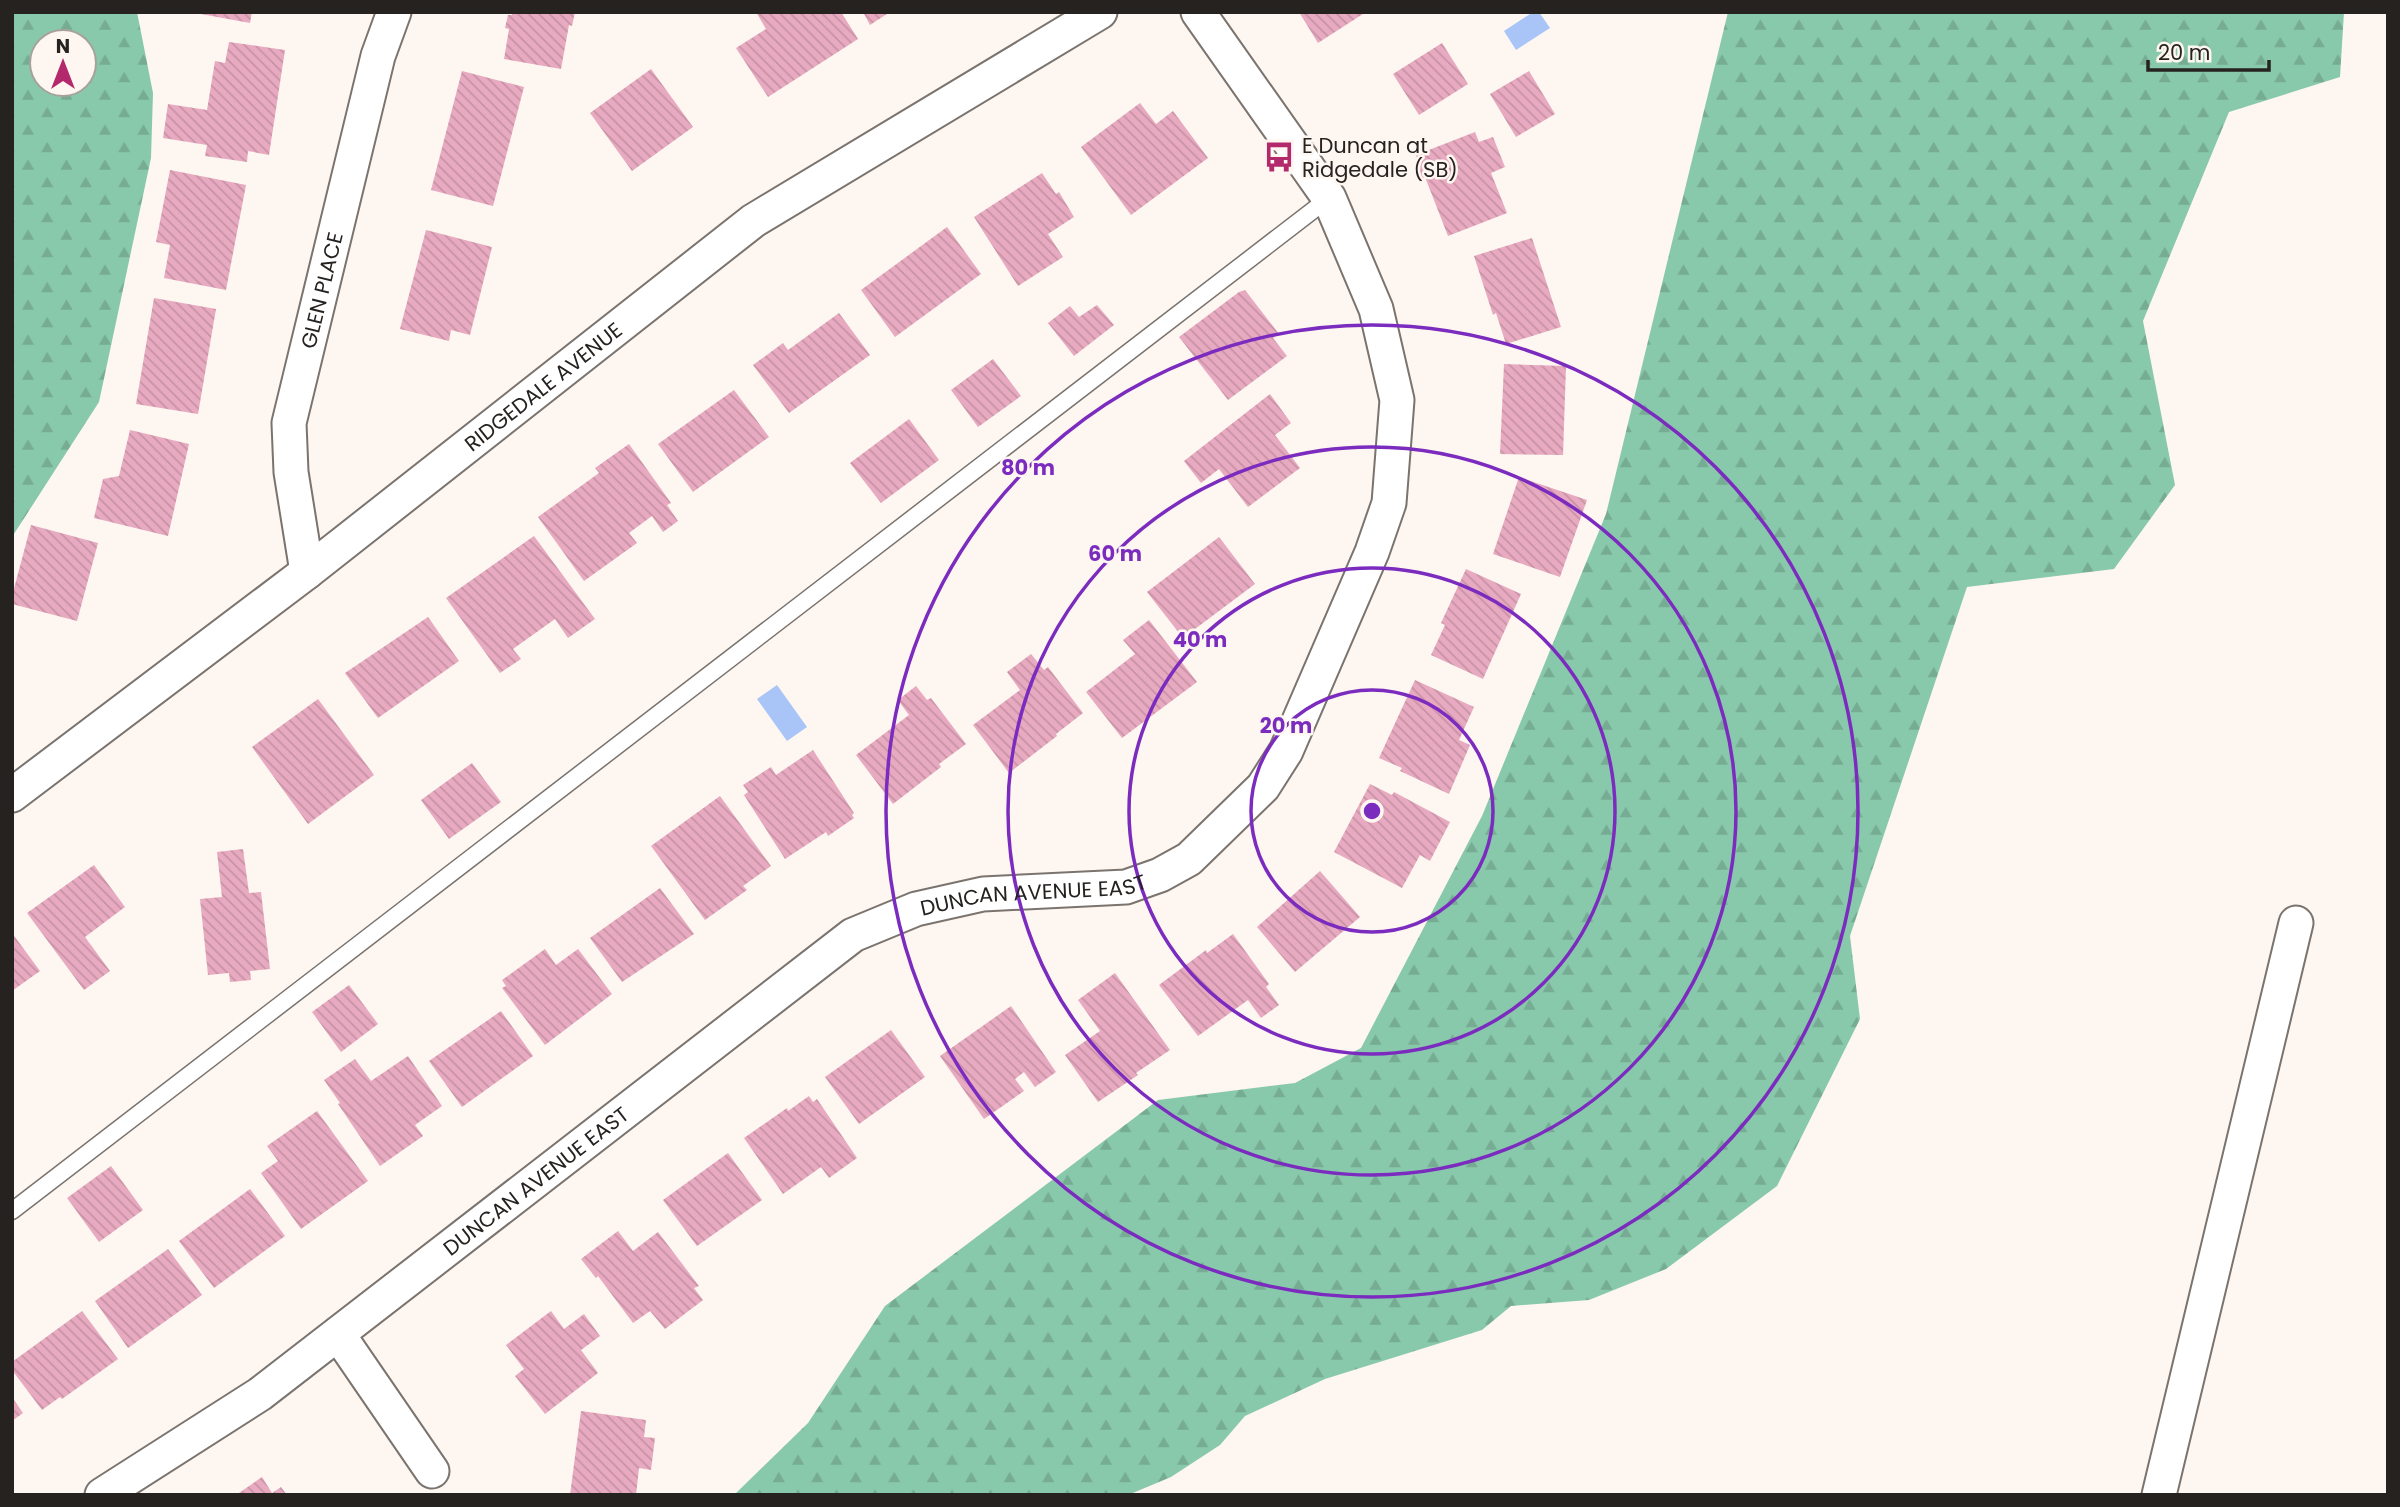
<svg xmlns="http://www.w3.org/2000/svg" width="2400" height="1507" font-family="Poppins,sans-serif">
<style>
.forest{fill:url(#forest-firs);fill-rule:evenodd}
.water{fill:#a9c5f8}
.building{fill:url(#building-back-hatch)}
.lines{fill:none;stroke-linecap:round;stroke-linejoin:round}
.lane-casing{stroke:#7a736e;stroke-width:19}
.street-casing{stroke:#7a736e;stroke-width:37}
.lane{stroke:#fff;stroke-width:16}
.street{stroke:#fff;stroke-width:33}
.ring{fill:none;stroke:#7b2cbf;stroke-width:3.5}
.labels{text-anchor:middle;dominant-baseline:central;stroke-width:5;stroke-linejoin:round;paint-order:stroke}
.poi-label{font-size:21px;fill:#252220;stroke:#fef6f0;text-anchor:start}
.street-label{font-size:21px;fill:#252220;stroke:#fef6f0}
.centre{fill:#7b2cbf;stroke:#fef6f0;stroke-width:3.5}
.ring-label{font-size:21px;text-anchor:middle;font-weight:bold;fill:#7b2cbf;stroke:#fef6f0;stroke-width:5;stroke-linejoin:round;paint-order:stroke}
</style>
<defs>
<pattern id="forest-firs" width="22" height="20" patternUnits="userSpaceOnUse" patternTransform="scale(1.75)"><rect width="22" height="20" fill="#89c9ab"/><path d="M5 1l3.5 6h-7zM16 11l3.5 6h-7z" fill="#76ac93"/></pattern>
<pattern id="building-back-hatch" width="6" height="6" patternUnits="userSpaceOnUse" patternTransform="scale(1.75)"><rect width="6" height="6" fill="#e8aac0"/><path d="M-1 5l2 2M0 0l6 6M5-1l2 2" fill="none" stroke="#c792a5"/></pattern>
</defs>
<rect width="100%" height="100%" fill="#fef6f0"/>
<g class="forest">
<path d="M12,12h125l16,81 -2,65 -52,244 -87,135zM42,42h42v42h-42z"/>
<polygon points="1728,12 2344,12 2340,77 2229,112 2143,321 2175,485 2114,569 1967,587 1850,936 1860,1019 1777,1186 1666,1269 1589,1300 1511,1306 1482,1330 1325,1379 1245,1416 1220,1445 1171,1477 1128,1495 734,1495 808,1423 885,1306 1158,1100 1295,1083 1361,1048 1482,816 1606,514"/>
</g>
<g class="water">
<polygon points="1533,12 1539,12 1550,28 1516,50 1504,31"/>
<polygon points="777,685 807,727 787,741 757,699"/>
</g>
<g class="building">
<polygon points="190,12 252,12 250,23"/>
<polygon points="512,12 575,12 572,26 569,25 561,69 504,59 509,29 505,28 508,15 512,15"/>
<polygon points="756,12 841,12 858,39 768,97 736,48 766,29"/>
<polygon points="863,12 890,12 870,25"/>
<polygon points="1299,12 1366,12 1318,43"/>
<polygon points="229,42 285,50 269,155 248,151 247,162 205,156 207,145 163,138 168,104 207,110 215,61 225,63"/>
<polygon points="1442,43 1468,84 1419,115 1393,74"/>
<polygon points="651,69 693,127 632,171 590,113"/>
<polygon points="462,71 524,87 493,206 431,190"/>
<polygon points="1529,71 1555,114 1516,137 1490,94"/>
<polygon points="1140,103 1156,124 1173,111 1208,158 1131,215 1081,147"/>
<polygon points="1475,132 1479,142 1493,137 1505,167 1491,173 1507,213 1448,236 1425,177 1422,179 1415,161 1418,160 1416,155"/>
<polygon points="170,170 246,185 226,290 164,278 170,245 156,242"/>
<polygon points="1042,173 1056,194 1059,192 1074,217 1048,234 1063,257 1018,286 974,217"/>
<polygon points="947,227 981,274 895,337 861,290"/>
<polygon points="426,230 492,247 470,335 451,330 449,341 400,329"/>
<polygon points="1532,238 1561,327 1506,344 1496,313 1493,315 1474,256"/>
<polygon points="1245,290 1279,334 1273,338 1287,356 1228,400 1179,337 1239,292"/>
<polygon points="154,298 216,309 198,414 136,404"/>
<polygon points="1097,305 1114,325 1074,356 1048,323 1070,306 1079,317"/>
<polygon points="839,313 870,355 789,413 753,365 783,343 788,350"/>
<polygon points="993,359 1021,396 978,427 951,390"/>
<polygon points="1504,364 1566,366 1563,455 1500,454"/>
<polygon points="734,390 769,437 693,492 658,444"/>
<polygon points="1270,394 1291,423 1275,435 1300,468 1248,507 1219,469 1201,483 1184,461"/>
<polygon points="909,419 939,460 881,503 850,463"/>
<polygon points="130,430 189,444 168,536 94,518 103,479 119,476"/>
<polygon points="629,444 671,503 667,505 678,521 663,532 652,516 629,533 637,543 584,581 538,517 599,473 595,468"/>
<polygon points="1519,477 1587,500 1560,577 1493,554"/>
<polygon points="31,525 98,543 77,621 12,604 12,596"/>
<polygon points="534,536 595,619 568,638 555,619 513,649 521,659 500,673 446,598"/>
<polygon points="1219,537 1255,584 1183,638 1147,592"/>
<polygon points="1466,569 1521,594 1483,679 1431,655 1445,625 1441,623"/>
<polygon points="428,617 459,661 378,718 345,673"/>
<polygon points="1149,620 1197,682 1122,738 1086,692 1135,654 1123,640"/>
<polygon points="1031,654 1044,670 1048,667 1083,713 1056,734 1057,736 1009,773 973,725 1020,690 1007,672"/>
<polygon points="1415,680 1474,707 1459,740 1470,745 1449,794 1400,771 1402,768 1379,758"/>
<polygon points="916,686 927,700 931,698 966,744 939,764 941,767 893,804 856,755 909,715 898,700"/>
<polygon points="318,699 374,775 308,824 252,747"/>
<polygon points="813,750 854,813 852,815 854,818 828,836 826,832 785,859 744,795 748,792 743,785 771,767 776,775"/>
<polygon points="472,763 501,802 449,839 421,800"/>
<polygon points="1370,784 1392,795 1394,792 1450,822 1430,861 1420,855 1402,888 1334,852"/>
<polygon points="720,796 771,866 743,886 747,890 705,920 651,846"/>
<polygon points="243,849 249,893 261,892 270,969 250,971 251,980 230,982 229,973 208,975 200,899 222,897 217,852"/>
<polygon points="94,865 125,907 85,937 110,971 84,990 27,913"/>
<polygon points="1320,871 1360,917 1295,972 1257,927"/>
<polygon points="660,888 694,934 622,982 590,938"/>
<polygon points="12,933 40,971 12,991"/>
<polygon points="1233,934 1269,984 1266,987 1279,1005 1261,1018 1248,1000 1198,1036 1159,985 1206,950 1207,953"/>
<polygon points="545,949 556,965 578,949 612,994 545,1045 502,988 506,986 502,980"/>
<polygon points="1115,973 1170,1050 1136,1073 1138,1075 1098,1102 1065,1055 1100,1031 1078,1000"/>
<polygon points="349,985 378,1024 341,1052 312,1012"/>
<polygon points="1011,1006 1056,1072 1035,1087 1024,1072 1015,1079 1024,1091 984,1119 940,1056"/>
<polygon points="501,1011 533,1056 462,1107 429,1061"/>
<polygon points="891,1030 925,1077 859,1124 825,1077"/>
<polygon points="408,1056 442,1106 415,1125 423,1136 380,1166 338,1104 340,1103 324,1080 355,1059 371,1081"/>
<polygon points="809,1096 813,1102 817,1099 857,1158 829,1178 821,1167 783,1194 744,1138 787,1108 788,1111"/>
<polygon points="317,1111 368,1181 301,1229 261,1173 278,1161 267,1146"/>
<polygon points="728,1153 762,1200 697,1246 663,1200"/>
<polygon points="111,1166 143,1210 99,1242 67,1198"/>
<polygon points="250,1189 285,1236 214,1288 179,1241"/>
<polygon points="618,1231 633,1251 658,1232 699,1286 694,1288 703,1300 665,1329 650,1311 633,1323 598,1276 596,1278 581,1259"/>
<polygon points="168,1249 202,1295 128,1348 95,1301"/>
<polygon points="82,1311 118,1359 62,1399 60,1397 42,1410 12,1370 12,1362"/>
<polygon points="551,1311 564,1329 584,1314 600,1336 581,1350 598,1373 545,1414 515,1376 524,1369 506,1345"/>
<polygon points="12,1397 23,1413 12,1421"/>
<polygon points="581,1411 646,1420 644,1437 655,1438 651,1470 639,1468 636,1495 570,1495"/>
<polygon points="262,1477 272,1493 281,1487 287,1495 236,1495"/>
</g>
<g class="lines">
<g class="lane-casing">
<polyline id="lane" points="12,1211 1329,198"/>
</g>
<g class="street-casing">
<g id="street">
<path id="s1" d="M307,572l-16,-100 -2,-49 89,-367 16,-44"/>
<path id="s2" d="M12,795l295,-223 446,-351 347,-209"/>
<polyline points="338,1334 432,1471"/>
<path id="s3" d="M102,1495l158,-101 593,-459 63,-26 67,-15 143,-7 34,-12 29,-16 74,-72 23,-36 86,-199 17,-49 8,-103 -21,-91 -47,-111 -131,-186"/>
<polyline points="2159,1495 2296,923"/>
</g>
</g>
<use href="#lane" class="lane"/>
<use href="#street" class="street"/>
</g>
<g class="ring">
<circle cx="1372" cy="811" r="121"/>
<circle cx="1372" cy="811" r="243"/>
<circle cx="1372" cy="811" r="364"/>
<circle cx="1372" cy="811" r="486"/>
</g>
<defs>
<g id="bus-bare" transform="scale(2.415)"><path d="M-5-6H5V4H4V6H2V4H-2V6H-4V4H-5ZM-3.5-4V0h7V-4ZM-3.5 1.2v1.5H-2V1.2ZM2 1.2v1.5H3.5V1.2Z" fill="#b22a6b" stroke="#fef6f0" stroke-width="2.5" paint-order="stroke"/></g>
</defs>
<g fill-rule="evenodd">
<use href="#bus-bare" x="1279" y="157"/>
</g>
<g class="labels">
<g class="poi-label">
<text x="1302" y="145">E Duncan at<tspan x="1302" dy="24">Ridgedale (SB)</tspan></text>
</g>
<g class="street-label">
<text stroke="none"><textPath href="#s1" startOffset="287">GLEN PLACE</textPath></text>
<text stroke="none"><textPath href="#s2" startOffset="670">RIDGEDALE AVENUE</textPath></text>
<text stroke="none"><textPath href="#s3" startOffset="1124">DUNCAN AVENUE EAST</textPath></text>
<text stroke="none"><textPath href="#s3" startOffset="536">DUNCAN AVENUE EAST</textPath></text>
</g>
</g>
<circle cx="1372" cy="811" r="10" class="centre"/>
<g class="ring-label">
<text x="1028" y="475">80 m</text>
<text x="1115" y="561">60 m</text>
<text x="1200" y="647">40 m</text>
<text x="1286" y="733">20 m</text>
</g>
<rect width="2400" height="1507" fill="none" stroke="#252220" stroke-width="28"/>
<g transform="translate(63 63)"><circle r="33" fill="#fef6f0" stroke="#a7a19d" stroke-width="2"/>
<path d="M0-5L12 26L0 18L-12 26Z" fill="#b22a6b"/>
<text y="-10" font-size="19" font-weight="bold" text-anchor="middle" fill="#252220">N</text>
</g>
<path d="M2148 60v10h121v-10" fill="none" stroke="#252220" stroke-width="3.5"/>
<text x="2158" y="60" font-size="21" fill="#252220" stroke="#fef6f0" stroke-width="5" paint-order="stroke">20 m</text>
</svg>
